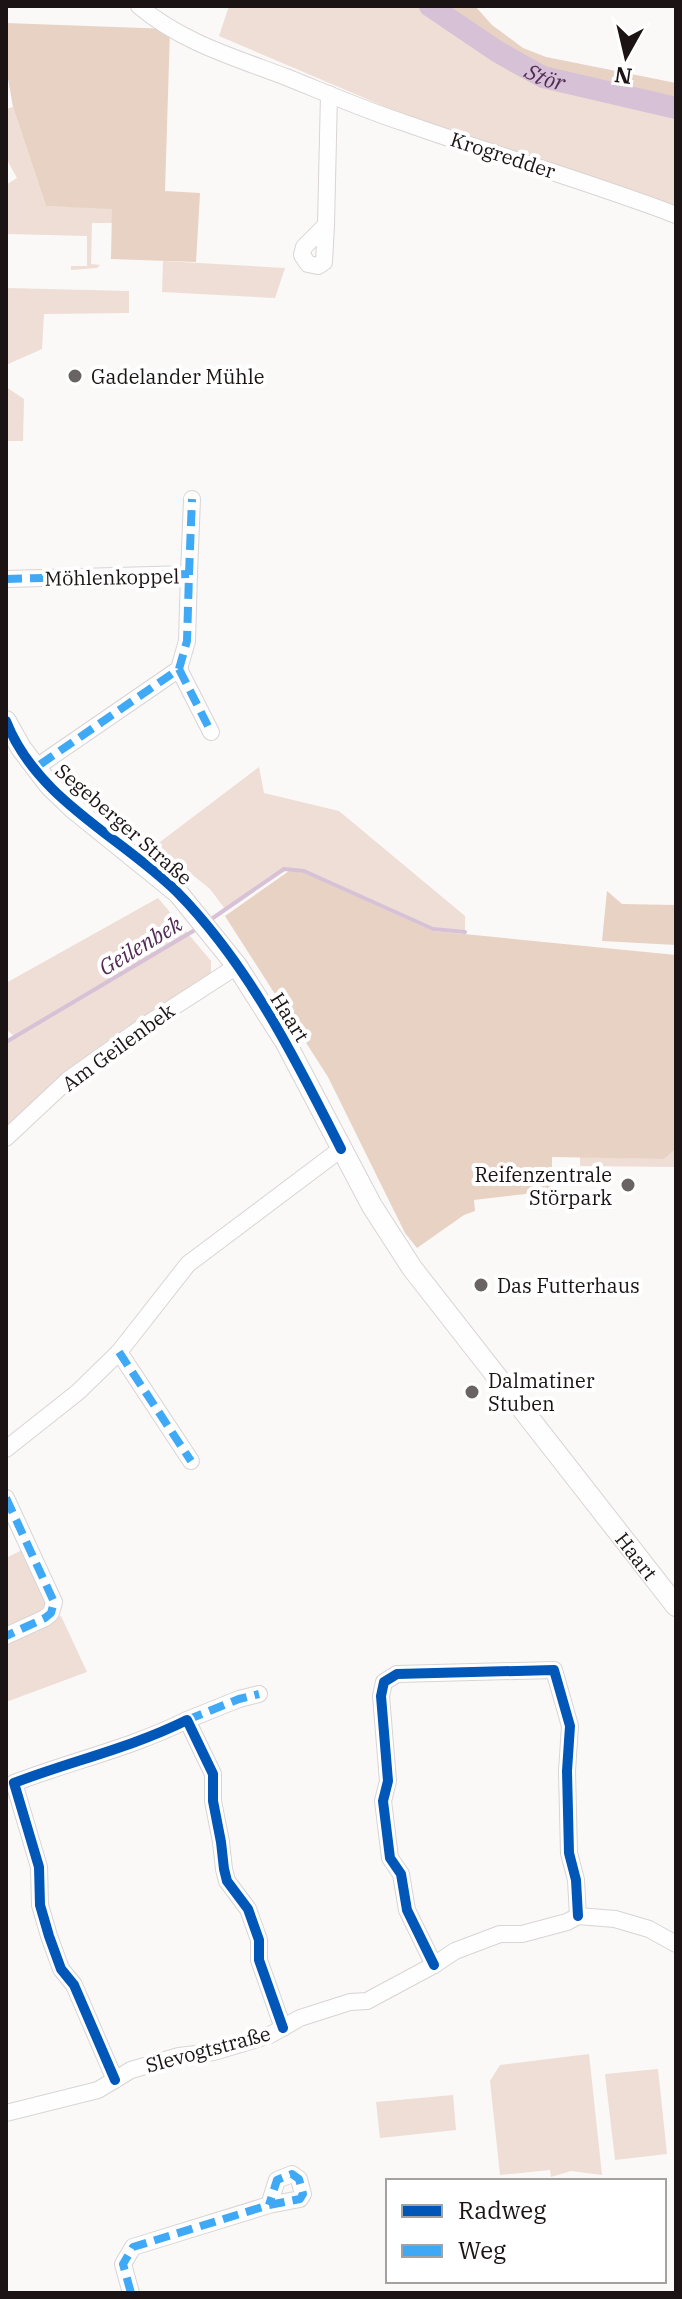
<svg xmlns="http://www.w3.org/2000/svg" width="682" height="2299" font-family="'IBM Plex Serif',serif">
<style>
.green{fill:#eeded5}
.forest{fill:#e8d2c4}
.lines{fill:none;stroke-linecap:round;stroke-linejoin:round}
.stream{stroke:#d7c1d7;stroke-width:4}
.river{stroke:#d7c1d7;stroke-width:22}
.minor-casing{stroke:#dad4d4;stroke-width:18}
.major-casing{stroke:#dad4d4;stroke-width:22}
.minor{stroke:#fefefe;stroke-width:16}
.major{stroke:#fefefe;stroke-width:20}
.quiet{stroke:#3fa9f5;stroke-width:8;stroke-dasharray:16 8;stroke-linecap:butt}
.cycleway-casing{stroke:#fff;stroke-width:15}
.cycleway{stroke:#0057b8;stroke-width:10}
.poi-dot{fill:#696364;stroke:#fff;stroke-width:3}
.labels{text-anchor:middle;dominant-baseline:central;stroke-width:8;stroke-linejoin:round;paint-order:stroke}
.street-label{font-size:20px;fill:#1b1314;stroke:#fff}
.poi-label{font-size:20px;fill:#1b1314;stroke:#fff;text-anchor:start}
.water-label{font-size:22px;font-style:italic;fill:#512a54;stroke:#fff}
</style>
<rect width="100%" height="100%" fill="#fbf8f8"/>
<g class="green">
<polygon points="229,6 430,6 498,52 543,77 676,108 676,213 407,116 219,36"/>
<polygon points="13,107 46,206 112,208 112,223 92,223 91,264 100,265 97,268 71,270 71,266 87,266 87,236 8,234 6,253 6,185 17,178 6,158 6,109"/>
<polygon points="163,261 285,268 275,298 162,292"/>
<polygon points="6,288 129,291 129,313 44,314 42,349 6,365"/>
<polygon points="6,387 24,399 23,441 6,441"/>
<polygon points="259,767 264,793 339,811 465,916 465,932 433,929 304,871 284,869 225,909 210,889 156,845"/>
<polygon points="158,898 211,961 211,974 6,1128 6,1041 14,1036 6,1029 6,983"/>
<polygon points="676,1149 676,1167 580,1166 580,1157 664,1159"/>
<polygon points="24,1549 48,1598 45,1611 6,1631 6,1558"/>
<polygon points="61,1616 87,1672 6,1702 6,1642"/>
<polygon points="589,2054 602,2175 571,2171 551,2177 550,2170 500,2175 490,2081 500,2065"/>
<polygon points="658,2069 667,2154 615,2160 605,2074"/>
<polygon points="453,2095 456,2130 380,2138 376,2102"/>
</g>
<g class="forest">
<polygon points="430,6 475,6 492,25 523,48 546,57 676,83 676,108 543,77 498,52"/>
<polygon points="6,23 170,29 165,191 200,193 196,262 111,259 112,209 46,206 13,107 6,67"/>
<polygon points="289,871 305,873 433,931 676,955 676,1149 664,1159 552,1157 552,1191 474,1200 475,1211 464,1215 417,1248 405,1233 328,1077 225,916"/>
<polygon points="607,891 622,904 676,905 676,945 602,941"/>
</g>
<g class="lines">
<g class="stream">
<polyline points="210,920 284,869 304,871 433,929 465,932"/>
<polyline points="6,1042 200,927"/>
</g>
<path class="river" id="s1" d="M430,6l68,46 45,25 133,31"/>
<g class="minor-casing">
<g id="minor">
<path d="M139,6c42,36 97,52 147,71 40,16 79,33 119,46 90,32 182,58 271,92"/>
<polyline points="326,225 324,262 318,266 308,264 302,255 304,247 326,225 329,94"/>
<polyline points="189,574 192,499"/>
<polyline points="6,579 189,574 187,641 179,669 35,768"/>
<polyline points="179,669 211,732"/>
<polyline points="6,1138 69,1079 138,1030 237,966"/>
<polyline points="119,1352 191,1461"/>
<polyline points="6,1449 78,1392 119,1352 188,1264 341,1149"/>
<polyline points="6,1498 54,1602 51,1613 45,1618 6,1636"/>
<polyline points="187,1720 239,1699 259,1694"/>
<polyline points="434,1965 407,1910 401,1874 390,1858 383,1801 388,1781 381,1696 384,1682 397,1674 554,1670 570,1726 567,1771 569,1853 576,1880 578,1916"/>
<path d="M115,2080l-41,-95 -13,-16 -12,-33 -9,-31 -1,-38 -25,-84c57,-22 117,-35 173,-63l26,54v27l8,41 3,27 3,12 21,28 11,31v20l24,68"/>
<polyline points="6,2113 98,2090 131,2070 179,2056 214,2052 270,2035 300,2018 350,2002 367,2001 434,1965 455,1951 500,1934 522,1934 567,1922 578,1916 615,1919 649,1929 676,1944"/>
<polyline points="131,2293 123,2264 133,2247 269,2205 300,2199 303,2194 299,2179 292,2174 277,2180 269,2205"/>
</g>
</g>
<g class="major-casing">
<g id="major">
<path id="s2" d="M6,721l15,27 29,38 24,23 104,84 59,73 49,77 86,163 40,62 264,338"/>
</g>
</g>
<use href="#minor" class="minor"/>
<use href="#major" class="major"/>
<g class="quiet">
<polyline points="189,574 192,499"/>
<polyline points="6,579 189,574 187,641 179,669 35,768"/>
<polyline points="179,669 211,732"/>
<polyline points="119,1352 191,1461"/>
<polyline points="6,1498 54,1602 51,1613 45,1618 6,1636"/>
<polyline points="187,1720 239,1699 259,1694"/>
<polyline points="131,2293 123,2264 133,2247 269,2205 300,2199 303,2194 299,2179 292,2174 277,2180 269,2205"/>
</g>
<g class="cycleway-casing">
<g id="cycleway">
<path d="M6,721c31,79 114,115 171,171 72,73 119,168 164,257"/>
<polyline points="434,1965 407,1910 401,1874 390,1858 383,1801 388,1781 381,1696 384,1682 397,1674 554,1670 570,1726 567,1771 569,1853 576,1880 578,1916"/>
<path d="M115,2080l-41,-95 -13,-16 -12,-33 -9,-31 -1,-38 -25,-84c57,-22 117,-35 173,-63l26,54v27l8,41 3,27 3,12 21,28 11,31v20l24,68"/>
</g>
</g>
<use href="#cycleway" class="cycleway"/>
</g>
<g class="poi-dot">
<circle cx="75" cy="376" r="8"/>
<circle cx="628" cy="1185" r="8"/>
<circle cx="481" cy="1285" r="8"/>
<circle cx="472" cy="1392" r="8"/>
</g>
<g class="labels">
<g class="street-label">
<text transform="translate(503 155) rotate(18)">Krogredder</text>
<text transform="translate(112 577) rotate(-1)">Möhlenkoppel</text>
<text transform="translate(124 824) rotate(41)">Segeberger Straße</text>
<text transform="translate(290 1017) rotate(58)">Haart</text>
<text transform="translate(118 1047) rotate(-36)">Am Geilenbek</text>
<text stroke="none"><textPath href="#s2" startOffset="1054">Haart</textPath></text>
<text transform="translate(208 2049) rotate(-15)">Slevogtstraße</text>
</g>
<g class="poi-label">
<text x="91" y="376">Gadelander Mühle</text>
<text x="612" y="1174" text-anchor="end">Reifenzentrale<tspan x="612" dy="23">Störpark</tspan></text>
<text x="497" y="1285">Das Futterhaus</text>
<text x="488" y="1380">Dalmatiner<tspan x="488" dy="23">Stuben</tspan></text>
</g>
<g class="water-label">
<text stroke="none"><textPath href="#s1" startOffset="136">Stör</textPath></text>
<text transform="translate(140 945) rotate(-31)">Geilenbek</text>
</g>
</g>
<rect width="682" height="2299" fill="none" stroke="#1b1314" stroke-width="16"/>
<rect x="386" y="2179" width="280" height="104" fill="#ffffff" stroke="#a4a1a1" stroke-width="2"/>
<rect x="402" y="2205" width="40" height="12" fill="#0057b8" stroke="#a4a1a1" stroke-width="2"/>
<text x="458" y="2219" font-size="24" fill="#1b1314">Radweg</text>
<rect x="402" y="2245" width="40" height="12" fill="#3fa9f5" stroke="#a4a1a1" stroke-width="2"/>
<text x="458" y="2259" font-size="24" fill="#1b1314">Weg</text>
<g transform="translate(626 56) rotate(188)" stroke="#ffffff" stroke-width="6" paint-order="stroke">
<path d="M0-6L14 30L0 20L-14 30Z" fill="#1b1314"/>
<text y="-12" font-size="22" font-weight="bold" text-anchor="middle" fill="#1b1314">N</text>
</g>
</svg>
